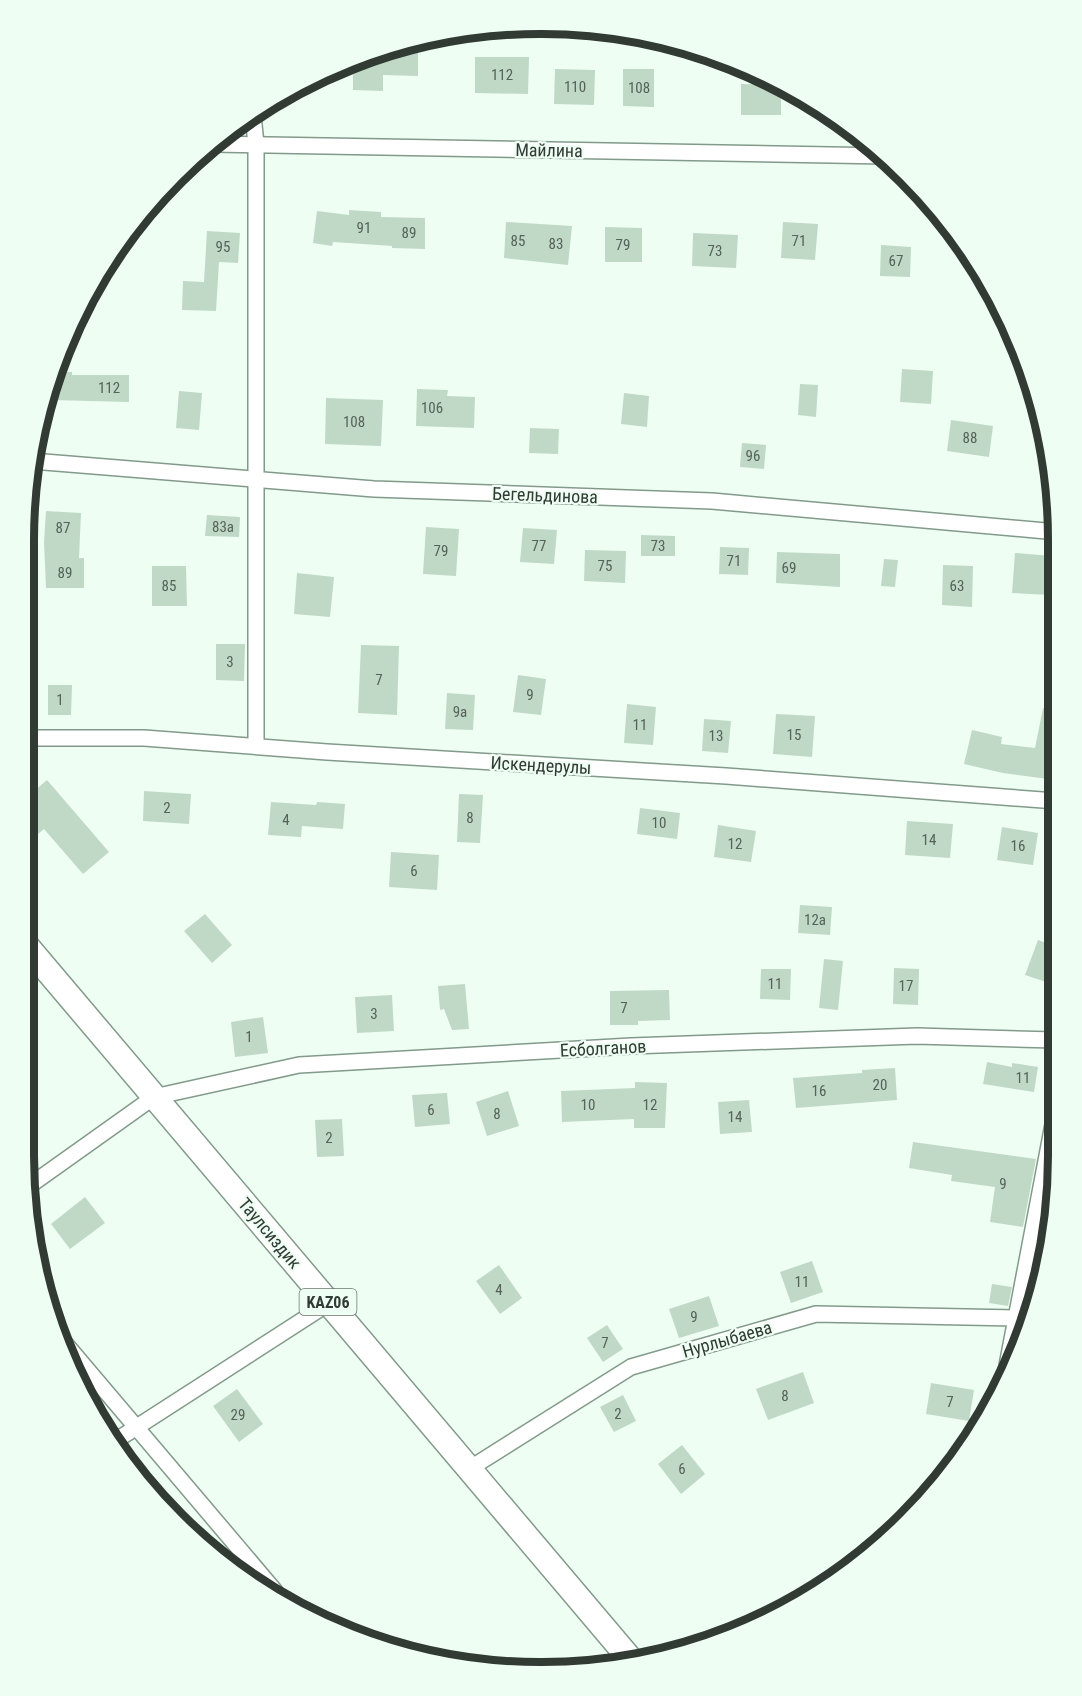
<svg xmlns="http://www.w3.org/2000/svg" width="1082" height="1696" font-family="'Roboto Condensed',sans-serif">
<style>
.building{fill:#c0d9c6}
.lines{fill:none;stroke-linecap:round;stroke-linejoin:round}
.street-casing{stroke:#829a89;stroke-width:18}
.primary-casing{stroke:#829a89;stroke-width:27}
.street{stroke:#fff;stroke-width:15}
.primary{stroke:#fff;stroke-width:24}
.labels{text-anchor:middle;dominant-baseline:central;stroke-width:4.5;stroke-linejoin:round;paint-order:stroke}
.number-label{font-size:15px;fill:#556258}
.shield{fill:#effef3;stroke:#6a766d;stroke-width:1.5}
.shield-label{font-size:16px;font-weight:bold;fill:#313b33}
.street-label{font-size:18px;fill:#313b33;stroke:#effef3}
.rim{fill:none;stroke:#313b33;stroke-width:8}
</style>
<rect width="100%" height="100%" fill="#effef3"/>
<g class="building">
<polygon points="391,49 418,50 418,76 383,75 383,91 353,90 353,62 377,53 391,53"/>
<polygon points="475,57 529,57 528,94 475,93"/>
<polygon points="555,69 595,70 594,105 554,104"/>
<polygon points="623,69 654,69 654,107 623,106"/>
<polygon points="741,84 781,85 781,115 741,115"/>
<polygon points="349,210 381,212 381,217 425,218 425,249 392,248 392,246 333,242 332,246 313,243 317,211 349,215"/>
<polygon points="506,222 572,226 568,265 504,258"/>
<polygon points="783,222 818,224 815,260 781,258"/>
<polygon points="605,227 642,228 642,262 605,262"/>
<polygon points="207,231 240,233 238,263 219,262 216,311 182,310 183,281 204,282"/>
<polygon points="693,233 738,235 736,268 692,266"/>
<polygon points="881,245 911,247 910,277 880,276"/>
<polygon points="902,369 933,371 931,404 900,402"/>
<polygon points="59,372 72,372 72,375 129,375 129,402 51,400"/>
<polygon points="800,384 818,385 816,417 798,415"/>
<polygon points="417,389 448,390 447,396 475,397 474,428 416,426"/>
<polygon points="179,391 202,393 199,430 176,428"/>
<polygon points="624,393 649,396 647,427 621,424"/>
<polygon points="326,398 383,400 381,446 325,444"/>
<polygon points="951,420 993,426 989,457 947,451"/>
<polygon points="530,428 559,429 558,454 529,453"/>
<polygon points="742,443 766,445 764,469 740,467"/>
<polygon points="46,511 81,513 79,558 84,558 84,588 46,588 44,542"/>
<polygon points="207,515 240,517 239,537 205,536"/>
<polygon points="426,527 459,529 456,576 423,574"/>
<polygon points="523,528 557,530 554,564 520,562"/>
<polygon points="641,535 675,536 675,556 641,556"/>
<polygon points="720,547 749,548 748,575 719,574"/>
<polygon points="585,550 626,551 625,583 584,581"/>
<polygon points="777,552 840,554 840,587 776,583"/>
<polygon points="1015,553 1052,556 1050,595 1012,593"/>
<polygon points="884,559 898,560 895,587 881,586"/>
<polygon points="943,565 973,566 972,607 942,605"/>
<polygon points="152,566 186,566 187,606 152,606"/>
<polygon points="297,573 334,577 330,617 294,614"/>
<polygon points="216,644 245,644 244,681 216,680"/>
<polygon points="361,645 399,646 397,715 358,713"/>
<polygon points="518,675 546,679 541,715 513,712"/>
<polygon points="48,685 72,685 71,715 48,715"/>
<polygon points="447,693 475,695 473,730 445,729"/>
<polygon points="627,704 656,707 653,745 624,743"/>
<polygon points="1043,708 1056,711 1056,730 1053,730 1048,779 1003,773 964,764 972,730 1002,737 1001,744 1035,748"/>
<polygon points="776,714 815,716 812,757 773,754"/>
<polygon points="704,719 731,721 728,753 702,751"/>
<polygon points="47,780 109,852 83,874 44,829 32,839 26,833 26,798"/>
<polygon points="144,791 191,794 189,824 143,821"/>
<polygon points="459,794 483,795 480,843 457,842"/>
<polygon points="271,802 316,805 317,802 345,804 343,829 302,826 301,837 268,835"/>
<polygon points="640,808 680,813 677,839 637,834"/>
<polygon points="907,821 953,824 950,858 905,855"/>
<polygon points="718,825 756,831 751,862 714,857"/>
<polygon points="1002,827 1038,833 1033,865 997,860"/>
<polygon points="391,852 439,855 437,890 389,887"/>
<polygon points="800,905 832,907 830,935 798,933"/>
<polygon points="205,914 232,945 212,963 184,931"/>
<polygon points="1038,940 1055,946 1055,985 1025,975"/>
<polygon points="824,959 843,961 838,1010 819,1008"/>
<polygon points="894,968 919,969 918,1005 893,1004"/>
<polygon points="761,969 791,969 790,1000 760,999"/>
<polygon points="465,984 469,1029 452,1030 444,1009 440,1010 438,986"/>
<polygon points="669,990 670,1020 638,1021 638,1025 610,1025 610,991"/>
<polygon points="392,995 394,1031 357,1033 355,997"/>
<polygon points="263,1017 268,1053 235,1057 231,1022"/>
<polygon points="987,1062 1012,1067 1012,1063 1038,1067 1034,1092 983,1084"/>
<polygon points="895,1068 897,1100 796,1108 793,1078 862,1073 862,1070"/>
<polygon points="635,1082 667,1083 665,1128 634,1128 634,1119 562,1122 561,1091 635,1088"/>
<polygon points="508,1091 519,1126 487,1136 476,1102"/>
<polygon points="447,1093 450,1124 415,1127 412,1095"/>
<polygon points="749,1100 752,1132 720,1134 718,1102"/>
<polygon points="342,1119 344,1156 317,1157 315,1120"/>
<polygon points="913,1142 1036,1159 1023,1227 990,1222 995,1187 951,1181 952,1175 909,1168"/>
<polygon points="85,1197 105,1223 70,1249 51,1224"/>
<polygon points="812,1261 823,1292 791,1303 780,1272"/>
<polygon points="499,1265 522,1298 500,1314 476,1281"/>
<polygon points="992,1284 1012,1287 1008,1306 989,1303"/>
<polygon points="709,1296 719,1326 679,1338 669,1309"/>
<polygon points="607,1325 623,1349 603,1362 587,1338"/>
<polygon points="803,1372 814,1403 768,1420 756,1389"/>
<polygon points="931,1383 974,1390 969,1421 926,1414"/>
<polygon points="237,1389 263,1424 239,1442 213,1406"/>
<polygon points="623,1395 636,1421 614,1432 600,1407"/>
<polygon points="682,1445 705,1474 681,1494 658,1464"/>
</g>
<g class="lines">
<g class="street-casing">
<g id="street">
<polyline points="253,115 256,144 256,746"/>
<polyline points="212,144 886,156"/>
<polyline points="32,461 374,489 712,501 1057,532"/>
<polyline points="27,738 144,738 327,752 726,776 1056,801"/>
<polyline points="29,1186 154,1097 299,1065 631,1046 917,1036 1054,1040"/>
<polyline points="58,1335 275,1591"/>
<polyline points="1005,1376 1054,1119"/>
<polyline points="112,1443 329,1303"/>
<polyline points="469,1469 631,1367 816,1314 1016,1318"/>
</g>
</g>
<g class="primary-casing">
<polyline id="primary" points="25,944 631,1660"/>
</g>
<use href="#street" class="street"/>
<use href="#primary" class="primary"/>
</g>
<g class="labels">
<g class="number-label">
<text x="502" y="75">112</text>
<text x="575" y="87">110</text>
<text x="639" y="88">108</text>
<text x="364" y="228">91</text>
<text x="409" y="233">89</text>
<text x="518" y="241">85</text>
<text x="799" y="241">71</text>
<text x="556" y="244">83</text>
<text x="623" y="245">79</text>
<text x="223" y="247">95</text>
<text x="715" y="251">73</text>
<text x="896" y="261">67</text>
<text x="109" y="388">112</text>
<text x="432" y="408">106</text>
<text x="354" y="422">108</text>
<text x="970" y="438">88</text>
<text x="753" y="456">96</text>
<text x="223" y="527">83а</text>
<text x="63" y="528">87</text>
<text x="539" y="546">77</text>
<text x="658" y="546">73</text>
<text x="441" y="551">79</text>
<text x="734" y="561">71</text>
<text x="605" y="566">75</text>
<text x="789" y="568">69</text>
<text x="65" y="573">89</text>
<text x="169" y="586">85</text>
<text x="957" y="586">63</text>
<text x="230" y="662">3</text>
<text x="379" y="680">7</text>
<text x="530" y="695">9</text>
<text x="60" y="700">1</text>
<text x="460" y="712">9а</text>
<text x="640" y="725">11</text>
<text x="794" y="735">15</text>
<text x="716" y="736">13</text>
<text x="167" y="808">2</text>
<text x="470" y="818">8</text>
<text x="286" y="820">4</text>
<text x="659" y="823">10</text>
<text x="929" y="840">14</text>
<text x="735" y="844">12</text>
<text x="1018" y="846">16</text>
<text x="414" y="871">6</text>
<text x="815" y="920">12а</text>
<text x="775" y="984">11</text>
<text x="906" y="986">17</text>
<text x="624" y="1008">7</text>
<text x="374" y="1014">3</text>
<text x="249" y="1037">1</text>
<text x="1023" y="1078">11</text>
<text x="880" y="1085">20</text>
<text x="819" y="1091">16</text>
<text x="588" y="1105">10</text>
<text x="650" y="1105">12</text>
<text x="431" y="1110">6</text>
<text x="497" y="1114">8</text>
<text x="735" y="1117">14</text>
<text x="329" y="1138">2</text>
<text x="1003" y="1184">9</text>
<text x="802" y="1282">11</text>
<text x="499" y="1290">4</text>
<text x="694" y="1317">9</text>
<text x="605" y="1343">7</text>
<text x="785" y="1396">8</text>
<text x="950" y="1402">7</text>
<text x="618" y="1414">2</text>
<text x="238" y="1415">29</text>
<text x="682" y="1469">6</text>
</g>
<rect class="shield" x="299.5" y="1289" width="57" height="26" rx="4.5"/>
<g class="shield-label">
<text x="328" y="1302">KAZ06</text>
</g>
<g class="street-label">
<text transform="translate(549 150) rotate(1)">Майлина</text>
<text transform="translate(545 495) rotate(2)">Бегельдинова</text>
<text transform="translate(541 765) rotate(3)">Искендерулы</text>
<text transform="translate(603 1048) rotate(-3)">Есболганов</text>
<text transform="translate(270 1233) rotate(50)">Таулсиздик</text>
<text transform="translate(727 1339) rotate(-16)">Нурлыбаева</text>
</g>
</g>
<path d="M0 0H1082V1696H0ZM540 34H542A506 506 0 0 1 1048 540V1156A506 506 0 0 1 542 1662H540A506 506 0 0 1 34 1156V540A506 506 0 0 1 540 34Z" fill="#effef3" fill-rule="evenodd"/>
<path class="rim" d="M540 34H542A506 506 0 0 1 1048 540V1156A506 506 0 0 1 542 1662H540A506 506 0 0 1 34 1156V540A506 506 0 0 1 540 34Z"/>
</svg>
